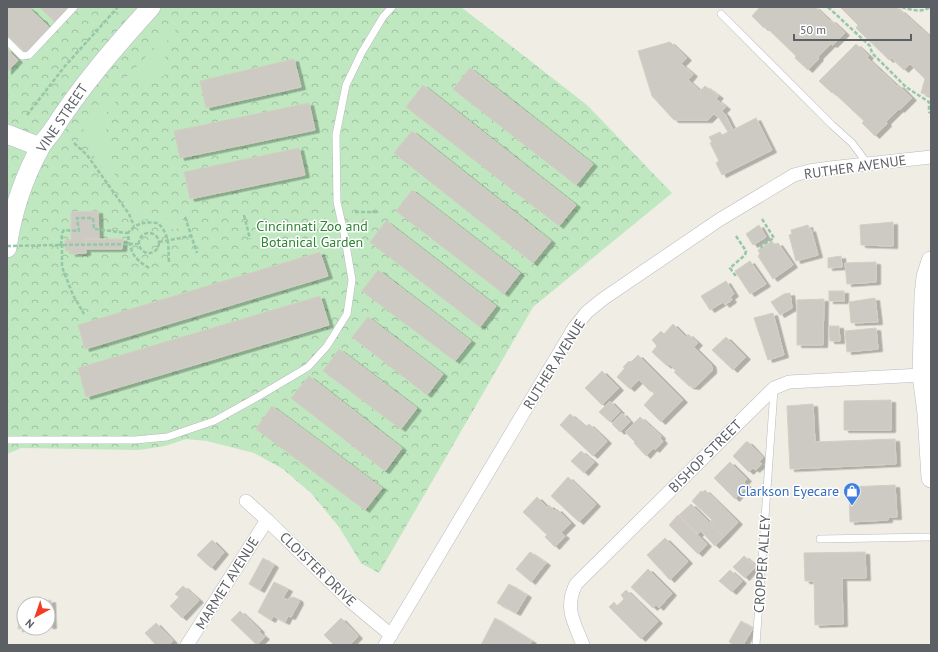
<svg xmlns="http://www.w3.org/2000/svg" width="938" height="652" font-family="'PT Sans',sans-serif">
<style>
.park{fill:url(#park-crowns)}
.garden{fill:#bfe8c0}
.building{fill:#cccac3;stroke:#d4cfc1;filter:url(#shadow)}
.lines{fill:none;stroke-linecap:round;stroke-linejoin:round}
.lane-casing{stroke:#b9bbc1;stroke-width:8}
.street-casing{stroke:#b9bbc1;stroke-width:14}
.secondary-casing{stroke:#b9bdc3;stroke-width:20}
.path{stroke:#96c7a6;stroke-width:2.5;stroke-dasharray:4 2;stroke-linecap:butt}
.lane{stroke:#fff;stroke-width:7}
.street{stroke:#fff;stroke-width:13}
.secondary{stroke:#fff;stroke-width:19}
.path-bridge{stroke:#96c7a6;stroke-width:2.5;stroke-dasharray:4 2;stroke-linecap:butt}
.labels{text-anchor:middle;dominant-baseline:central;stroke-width:3;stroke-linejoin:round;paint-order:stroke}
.street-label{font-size:14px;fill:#5c6065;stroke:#fff}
.park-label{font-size:14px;fill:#2f8235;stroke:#fff}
.shop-label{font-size:14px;fill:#366cbe;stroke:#fff;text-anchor:end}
</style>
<defs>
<pattern id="park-crowns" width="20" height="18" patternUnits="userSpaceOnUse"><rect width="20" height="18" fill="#bfe8c0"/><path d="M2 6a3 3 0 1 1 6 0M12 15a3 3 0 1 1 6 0" fill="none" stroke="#9ebfa0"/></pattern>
<filter id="shadow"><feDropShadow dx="4.5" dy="2.5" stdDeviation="0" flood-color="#0004"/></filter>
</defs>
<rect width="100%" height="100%" fill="#efede4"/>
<polygon class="park" points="7,7 461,7 587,105 672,193 533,307 379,573 361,563 339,527 311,493 283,469 254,453 207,441 186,439 165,446 139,450 21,448 7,454"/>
<path class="garden" d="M187,14l-25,34 6,18 -4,10 -34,8 -26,32 11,59 28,35 26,10 13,-3 3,8c-3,1 -6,3 -9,4 -14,2 -18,-17 -39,-7l-47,-72 -12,-10 11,-21 25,-29z"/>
<g class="building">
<polygon points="7,7 28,7 50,28 26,53 7,35"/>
<polygon points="39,7 70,7 55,22"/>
<polygon points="760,7 815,7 830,21 831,20 845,33 833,45 831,44 818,57 819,58 808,70 795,58 796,56 766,27 764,28 752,16"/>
<polygon points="840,7 896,7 900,11 900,10 931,38 931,96 921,93 925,79 910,64 904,70 891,58 889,60 856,28 858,25"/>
<polygon points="670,42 687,58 681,64 693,74 688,80 700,91 705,86 719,96 716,99 726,107 722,111 725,114 733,130 756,118 772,150 722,175 716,163 719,161 710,143 712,142 709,137 720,132 722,135 728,132 718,116 717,117 714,114 708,120 674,120 652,96 638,51"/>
<polygon points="856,44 869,56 867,58 897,86 899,85 912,98 900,110 899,109 886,122 887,124 875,136 862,123 864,121 833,92 832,93 819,81"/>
<polygon points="7,49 18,60 7,72"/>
<polygon points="294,59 301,87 206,108 200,81"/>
<polygon points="470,68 593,164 576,185 453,89"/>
<polygon points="423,85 576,205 559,226 406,107"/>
<polygon points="309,103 315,130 180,158 174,131"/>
<polygon points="412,131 551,241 533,263 394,153"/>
<polygon points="299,148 305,175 190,199 184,172"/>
<polygon points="412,190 520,273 504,294 396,211"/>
<polygon points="98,211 99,239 86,239 86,253 71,254 71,251 66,251 65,240 71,240 71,212"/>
<polygon points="386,221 496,306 480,327 370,242"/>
<polygon points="893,222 893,246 861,245 860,225"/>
<polygon points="759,225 766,237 753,245 746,234"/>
<polygon points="808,225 809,230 811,229 818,255 796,261 789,235 792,234 791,230"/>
<polygon points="86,239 123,239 122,249 87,249"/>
<polygon points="772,241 775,245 778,243 793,265 773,279 758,256 760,254 758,250"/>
<polygon points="320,252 328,276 85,349 78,325"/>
<polygon points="841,256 842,267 828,268 828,258"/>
<polygon points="750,261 766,284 750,294 735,271"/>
<polygon points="876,262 876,282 847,284 845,263"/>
<polygon points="378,270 471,341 455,361 362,291"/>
<polygon points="726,281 734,294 730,297 732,300 725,305 723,302 710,310 701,296"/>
<rect x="829" y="291" width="15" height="10"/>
<polygon points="790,293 792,308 780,315 771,302 784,294"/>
<polygon points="320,296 329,325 86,397 78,368"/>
<polygon points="875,298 878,322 851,323 849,302"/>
<polygon points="824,299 823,345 797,345 797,300"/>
<polygon points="773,313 784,355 768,360 754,318"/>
<polygon points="368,317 443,374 427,395 352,337"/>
<polygon points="673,324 686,337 688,334 698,343 694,347 711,364 712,367 712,371 695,387 689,386 674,372 676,371 669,364 667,366 652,352 657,346 652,340 661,331 664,334"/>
<polygon points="829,326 839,326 840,341 830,341"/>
<polygon points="876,328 878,349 847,352 845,331"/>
<polygon points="726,337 746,357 733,370 712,350"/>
<polygon points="339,349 417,408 401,429 323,371"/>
<polygon points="638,355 683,400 661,422 644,405 656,392 650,391 639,380 630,389 617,377 625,368 623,367 629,361 630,362 632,361"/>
<polygon points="602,371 619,388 602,405 585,388"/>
<polygon points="309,376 402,448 385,471 291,398"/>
<polygon points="891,400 891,430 844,430 844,401"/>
<polygon points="610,401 620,411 610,422 599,412"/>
<polygon points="813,404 815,442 895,439 896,464 790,469 787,406"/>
<polygon points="272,406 382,488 365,510 256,429"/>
<polygon points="622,413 630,422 620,432 612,424"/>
<polygon points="570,414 583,425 584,424 587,426 589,424 607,441 593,456 560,425"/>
<polygon points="640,417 661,436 660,438 663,441 655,450 653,448 646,456 634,443 635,442 625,432"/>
<polygon points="746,442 748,442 763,458 759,462 762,464 755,470 753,468 749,472 733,456"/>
<polygon points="581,451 594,462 584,473 571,461"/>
<polygon points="730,462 747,479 744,482 747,486 735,499 714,478"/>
<polygon points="568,477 596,504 579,522 551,496"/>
<polygon points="895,485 897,517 888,517 888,520 850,522 849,487"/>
<polygon points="705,490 738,522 724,537 709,523 712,520 692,501 701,491 703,492"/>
<polygon points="537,497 547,507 549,505 555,511 557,509 571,523 561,533 565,536 555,547 545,537 547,535 523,512"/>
<polygon points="691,504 724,537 715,546 701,531 698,534 679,515"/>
<polygon points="678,515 707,544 698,554 669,525"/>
<polygon points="665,538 688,561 670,580 647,555"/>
<polygon points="212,540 224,552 211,568 197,555"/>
<polygon points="530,552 546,563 531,582 516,569"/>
<polygon points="865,552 866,578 842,578 843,624 815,625 814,581 805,581 804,553"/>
<polygon points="744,556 756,566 745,578 733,567"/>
<polygon points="263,558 274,565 260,590 249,584"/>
<polygon points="648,569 672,593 659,608 656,605 653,608 631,587"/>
<polygon points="730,570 742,581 732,592 719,581"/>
<polygon points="274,582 288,589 283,598 288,600 289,598 293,597 298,599 299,602 291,617 288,616 285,622 273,616 271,620 258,612"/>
<polygon points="509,584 527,595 516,613 497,603"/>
<polygon points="183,586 199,600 182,618 170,606 179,597 175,594"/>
<polygon points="626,590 658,621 641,639 609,607 614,602 617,606 624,599 621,595"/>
<polygon points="51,600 52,626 48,626 48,604 28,604"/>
<polygon points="21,605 24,605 25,628 18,629"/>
<polygon points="240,611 260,630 259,632 265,637 257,645 231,620"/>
<polygon points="341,618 358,636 350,645 334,645 324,635"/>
<polygon points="495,618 532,641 529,645 481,645"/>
<polygon points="741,621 753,628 743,645 734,645 729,642"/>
<polygon points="156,623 173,641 169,645 156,645 145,633"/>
</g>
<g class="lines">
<g class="lane-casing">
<g id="lane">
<polyline points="721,14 832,125 852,143 867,163"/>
<polyline points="7,41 22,56 29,55 74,7"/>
<polyline points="7,440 135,440 167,437 214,421 259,396 308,367 327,346 347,314 352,280 344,233 337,202 336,135 346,85 362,52 383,17 392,7"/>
<polyline points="820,539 931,537"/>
<polyline points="756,645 774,390"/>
</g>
</g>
<g class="street-casing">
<g id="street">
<polyline points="246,501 267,520 349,600 391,635"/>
<polyline points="187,645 267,520"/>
<polyline points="385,645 574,328 587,312 603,299 719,220 794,175 809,171 830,168 931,157"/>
<path d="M583,645c-9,-23 -19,-37 -7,-61l198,-196 15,-6 133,-7"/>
</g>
</g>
<g class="secondary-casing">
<g id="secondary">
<polyline points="7,134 40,147"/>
<path d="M7,248c5,-35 16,-69 33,-100 3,-6 7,-10 11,-15 29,-46 63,-85 100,-126"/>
<polyline points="931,261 926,277 924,296 922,375 927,413 931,478"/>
</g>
</g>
<g class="path">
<polyline points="828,7 870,46 872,53 906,87 929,102 929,112 931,113"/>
<path d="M902,7c9,3 20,6 28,0"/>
<polyline points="27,115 65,66 118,7"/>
<polyline points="74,143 87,155 129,214 134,226"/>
<polyline points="355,212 377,212"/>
<polyline points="244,215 250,239"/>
<polyline points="185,217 197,253"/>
<polyline points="762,219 774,238 761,246 762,248"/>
<circle cx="149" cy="243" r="10"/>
<polyline points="736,236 746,251 745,255 730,268 735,275 737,274"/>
<polyline points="159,242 191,236"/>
<polyline points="62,244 62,267 73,295 84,314"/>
<polyline points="57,245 139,244"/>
<polyline points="61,245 62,233 64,230 79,231 77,218 93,218 94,229 128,233"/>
<path d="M149,268c-16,-10 -19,-16 -21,-35 9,-11 17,-11 30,-10 12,12 10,23 11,39"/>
</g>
<use href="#lane" class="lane"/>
<use href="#street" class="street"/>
<use href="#secondary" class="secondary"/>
<polyline class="path-bridge" points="7,246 57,245"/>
</g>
<defs>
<g id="shop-pin" transform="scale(0.9)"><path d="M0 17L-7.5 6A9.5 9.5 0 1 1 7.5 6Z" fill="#3f7fe0" stroke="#fff"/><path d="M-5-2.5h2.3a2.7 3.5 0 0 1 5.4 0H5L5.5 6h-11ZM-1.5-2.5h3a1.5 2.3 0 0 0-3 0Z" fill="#fff"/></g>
</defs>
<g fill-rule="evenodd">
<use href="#shop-pin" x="852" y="491"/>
</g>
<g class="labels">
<g class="street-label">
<text transform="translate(62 118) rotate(-56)">VINE STREET</text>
<text transform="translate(855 167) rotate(-8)">RUTHER AVENUE</text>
<text transform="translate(554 364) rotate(-58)">RUTHER AVENUE</text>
<text transform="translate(705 456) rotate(-45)">BISHOP STREET</text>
<text transform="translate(762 564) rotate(-86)">CROPPER ALLEY</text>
<text transform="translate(318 569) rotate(44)">CLOISTER DRIVE</text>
<text transform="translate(227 583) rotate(-58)">MARMET AVENUE</text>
</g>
<g class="park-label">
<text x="312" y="226">Cincinnati Zoo and<tspan x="312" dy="16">Botanical Garden</tspan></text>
</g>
<g class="shop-label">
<text x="839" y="491">Clarkson Eyecare</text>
</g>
</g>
<rect width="938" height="652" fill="none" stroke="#5c6065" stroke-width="16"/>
<g transform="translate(36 616) rotate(220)"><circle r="19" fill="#ffffff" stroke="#bebfc1"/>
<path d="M0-3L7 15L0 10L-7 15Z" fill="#f33c25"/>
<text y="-6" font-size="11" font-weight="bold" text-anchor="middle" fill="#5c6065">N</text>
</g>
<path d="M794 34v6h117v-6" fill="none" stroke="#5c6065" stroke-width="2"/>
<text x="800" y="34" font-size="12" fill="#5c6065" stroke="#ffffff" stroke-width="3" paint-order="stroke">50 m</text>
</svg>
